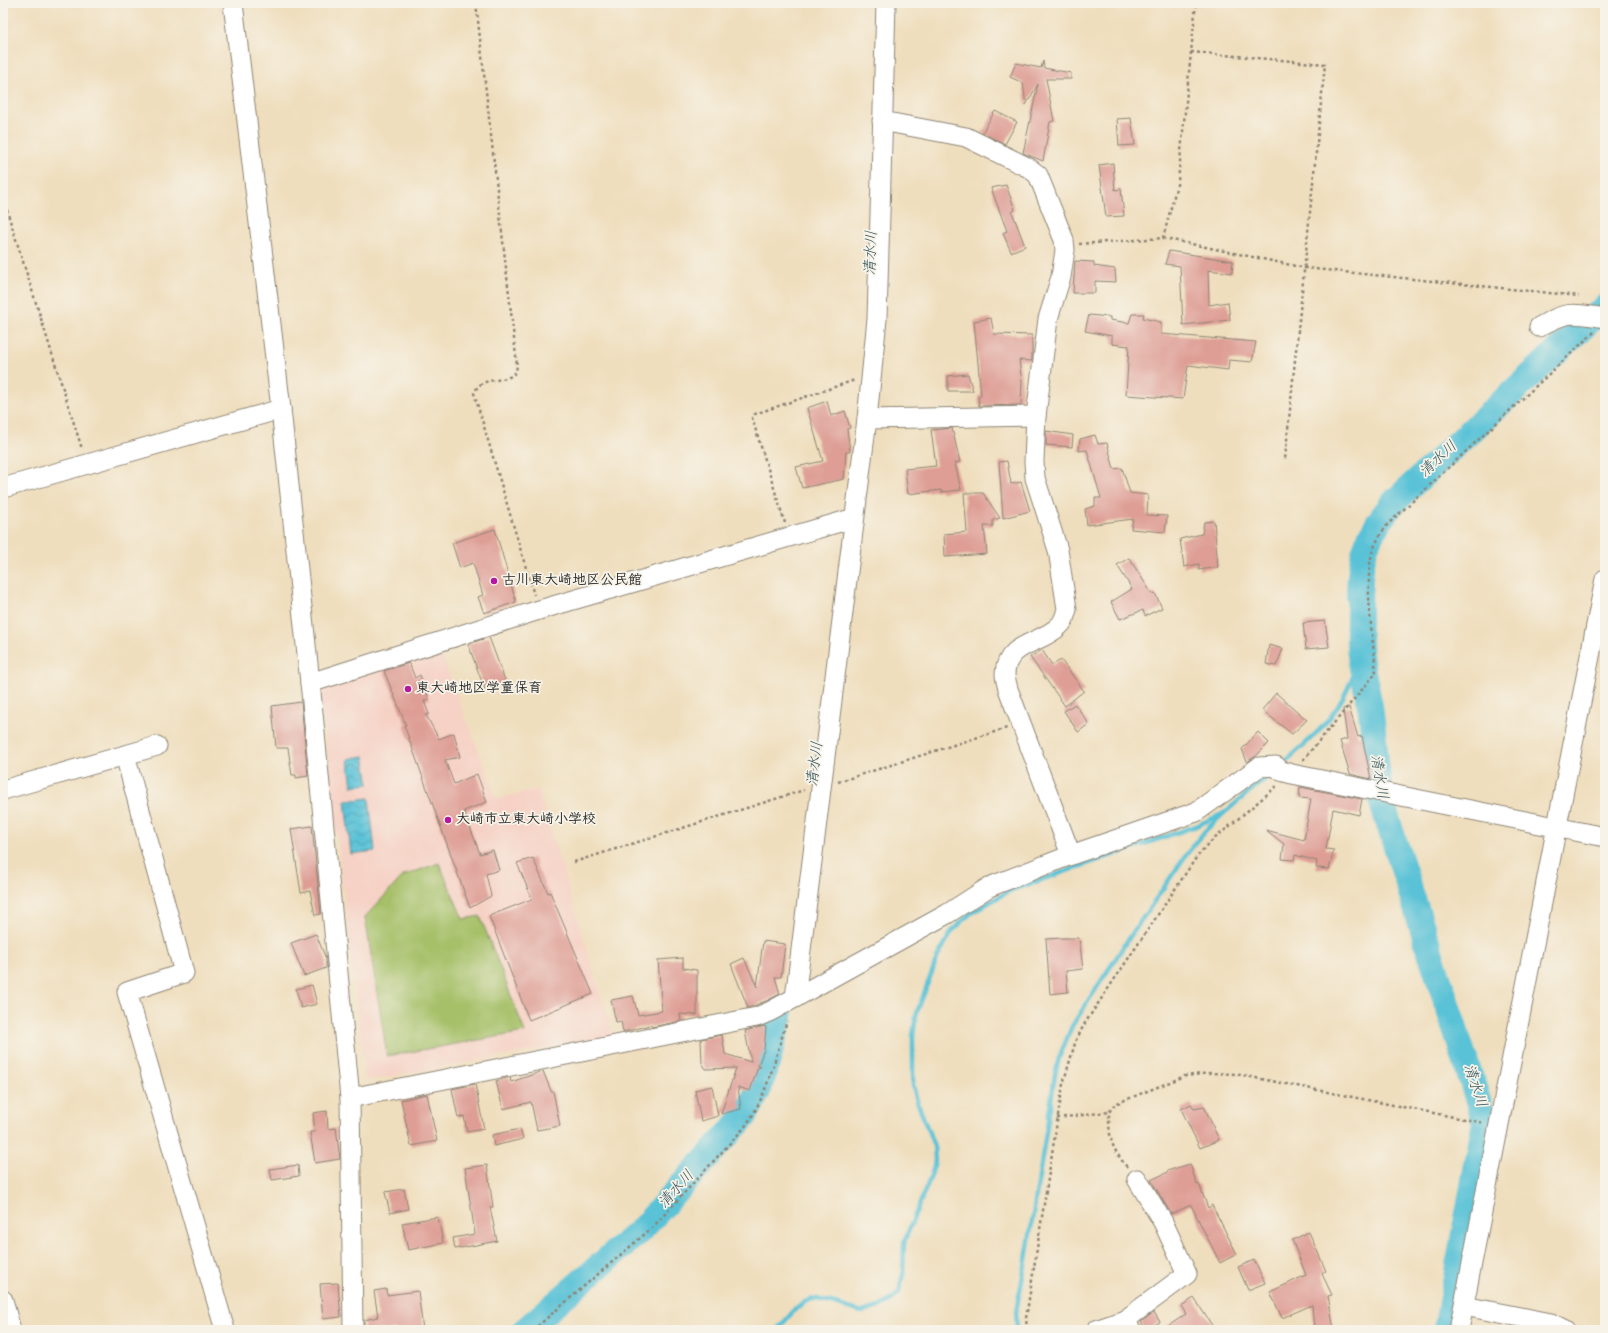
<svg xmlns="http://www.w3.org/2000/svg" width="1608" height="1333" font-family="Dekko,'Klee One',sans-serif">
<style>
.built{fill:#f6d1c5}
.garden{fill:#a5c067;stroke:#687649}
.water{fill:url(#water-waves);stroke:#427681}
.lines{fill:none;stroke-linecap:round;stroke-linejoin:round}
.stream{stroke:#5ac2d7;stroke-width:4.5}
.river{stroke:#5ac2d7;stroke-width:26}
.building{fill:#de9e95}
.minor-casing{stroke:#8d8474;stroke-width:21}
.path{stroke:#8d8474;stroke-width:2.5;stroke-dasharray:3 3;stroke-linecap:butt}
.minor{stroke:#fff;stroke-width:19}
.poi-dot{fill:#b5179e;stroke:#f7f3e8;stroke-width:1.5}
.labels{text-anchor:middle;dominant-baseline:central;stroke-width:3.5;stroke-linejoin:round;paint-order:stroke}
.poi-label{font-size:14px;font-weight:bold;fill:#2b2b2b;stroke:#f7f3e8;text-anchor:start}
.water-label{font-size:15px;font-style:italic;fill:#39585f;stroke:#f7f3e8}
</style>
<defs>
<pattern id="water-waves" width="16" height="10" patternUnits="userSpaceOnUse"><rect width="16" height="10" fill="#5ac2d7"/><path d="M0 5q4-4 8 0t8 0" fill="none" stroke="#4b9eaf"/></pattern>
</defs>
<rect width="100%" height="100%" fill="#f7f3e8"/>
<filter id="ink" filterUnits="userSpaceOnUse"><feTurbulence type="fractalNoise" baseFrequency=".025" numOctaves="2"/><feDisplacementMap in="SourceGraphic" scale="8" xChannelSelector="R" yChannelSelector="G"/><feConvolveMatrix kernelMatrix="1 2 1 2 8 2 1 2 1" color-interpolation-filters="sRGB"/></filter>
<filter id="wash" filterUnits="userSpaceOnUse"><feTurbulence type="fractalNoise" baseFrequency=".012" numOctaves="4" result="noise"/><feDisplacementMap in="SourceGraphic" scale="16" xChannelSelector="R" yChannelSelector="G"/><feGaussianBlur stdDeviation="0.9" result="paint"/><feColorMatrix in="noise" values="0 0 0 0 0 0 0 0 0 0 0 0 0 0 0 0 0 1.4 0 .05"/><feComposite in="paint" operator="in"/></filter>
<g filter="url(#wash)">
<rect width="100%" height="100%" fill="#efdebd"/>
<polygon class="built" points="438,646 497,799 538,789 613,1036 366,1081 320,692"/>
<polygon class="garden" points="439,863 463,919 480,916 525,1032 387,1056 365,917 403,876"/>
<g class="water">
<polygon points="364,756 369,784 352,786 348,759"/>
<polygon points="369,798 375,851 351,854 345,801"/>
</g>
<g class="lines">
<g class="stream">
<path d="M1281,765c41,-34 65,-58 79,-111"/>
<path d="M776,1330c14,-11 21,-31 41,-31l45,13 17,-5 14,-8 6,-7 4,-18 1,-32 27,-66 4,-15 -1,-15 -17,-45 -4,-16v-49l3,-21 22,-59 14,-25 19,-18 38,-22 187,-65 28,-13"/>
<polyline points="1017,1330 1016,1311 1025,1266 1055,1075 1059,1058 1072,1026 1127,941 1186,855 1205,831 1224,813 1273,772"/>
</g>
<g class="river">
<path d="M525,1330l116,-100 103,-113c20,-29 26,-68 36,-101"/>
<path d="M1446,1330l39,-208 -103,-319c-7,-33 -7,-65 -12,-97 -3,-17 -8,-34 -10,-51 -2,-14 -1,-28 -1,-42 0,-51 2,-73 36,-112l210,-194"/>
</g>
</g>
<g id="blocks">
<g class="building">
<polygon points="1043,61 1044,68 1071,73 1071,79 1046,79 1054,121 1050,122 1043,161 1023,153 1038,84 1026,105 1023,83 1010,77 1016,63 1041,68"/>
<polygon points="995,111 1017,122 1005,144 982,133"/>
<polygon points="1131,118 1135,145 1119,146 1117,119"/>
<polygon points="1113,163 1115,190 1121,189 1124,216 1106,217 1099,165"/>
<polygon points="1006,185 1015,210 1012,212 1025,246 1011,252 1003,233 1007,231 991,188"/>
<polygon points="1169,251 1233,261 1232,273 1208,270 1209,305 1228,302 1230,320 1183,325 1180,266 1165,264"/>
<polygon points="1075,261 1094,262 1094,266 1115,269 1116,282 1095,281 1095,293 1073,293"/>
<polygon points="1132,314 1144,314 1143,318 1161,322 1161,334 1256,342 1252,362 1229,360 1228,370 1188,365 1183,399 1126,395 1129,346 1112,344 1112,336 1085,331 1089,315 1110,317 1110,320 1129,323"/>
<polygon points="991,318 994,334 1032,335 1032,361 1019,360 1022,382 1021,405 979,406 978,396 981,396 974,321"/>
<polygon points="968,374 973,391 948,391 948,376"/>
<polygon points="827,401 831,416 845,411 850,428 847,429 850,452 846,452 844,479 802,488 796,467 823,461 807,408"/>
<polygon points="952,428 960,462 955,463 961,490 941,492 941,490 908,494 905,469 936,466 931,430"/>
<polygon points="1046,431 1073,435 1072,447 1046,445"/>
<polygon points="1095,435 1098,444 1107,443 1114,469 1122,468 1130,493 1148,495 1147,515 1167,516 1165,532 1131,529 1133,519 1087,525 1085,509 1095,506 1095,498 1101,498 1087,450 1079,451 1080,439"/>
<polygon points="1007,461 1011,484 1021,482 1030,511 1003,518 999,462"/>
<polygon points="964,493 983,493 1000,518 993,520 993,526 984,526 987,554 945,557 944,534 967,532"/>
<polygon points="1214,521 1218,567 1199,570 1199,564 1184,567 1180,539 1202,534 1204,522"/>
<polygon points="495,529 516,602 484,613 478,597 483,595 473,563 460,568 452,543"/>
<polygon points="1129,558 1152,594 1155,593 1162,608 1145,616 1143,610 1120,619 1111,602 1132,589 1117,565"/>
<polygon points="1325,621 1329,647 1306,649 1303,623"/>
<polygon points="489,637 506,683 485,690 468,644"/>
<polygon points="1269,645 1283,649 1276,666 1266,664"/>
<polygon points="1042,650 1052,665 1061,660 1084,691 1065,706 1030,657"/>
<polygon points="409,663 415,678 420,675 429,699 424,701 429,714 426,715 439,739 454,733 460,757 445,760 454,784 477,774 487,802 464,811 480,854 493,850 499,870 486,874 491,896 470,908 404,725 406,725 384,671"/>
<polygon points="1276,693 1307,720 1292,734 1262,710"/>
<polygon points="301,702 308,776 296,778 296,775 292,775 288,748 276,748 272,706"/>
<polygon points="1075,704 1089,724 1078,732 1064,711"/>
<polygon points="1349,707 1358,737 1362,736 1371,779 1350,774 1340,741 1347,739 1343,709"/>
<polygon points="1258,732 1269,743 1256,756 1247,762 1242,749"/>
<polygon points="1300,787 1362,799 1359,815 1333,809 1326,849 1334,850 1329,869 1316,868 1317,861 1295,855 1294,860 1282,859 1284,844 1266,830 1304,840 1311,799 1299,798"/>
<polygon points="312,826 321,914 315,915 310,891 301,893 291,829"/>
<polygon points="533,858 548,893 550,892 593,994 529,1020 489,916 532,899 517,863"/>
<polygon points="316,934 326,959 326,968 304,976 291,943"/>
<polygon points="1063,938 1079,938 1083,969 1066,971 1068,992 1050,994 1046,939"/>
<polygon points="763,941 785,944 781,977 775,977 780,994 766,1001 748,1008 731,964 744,958 757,987"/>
<polygon points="683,958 683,968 697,970 697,1015 680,1014 681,1021 652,1027 651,1025 623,1032 621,1021 616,1022 611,1000 633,996 638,1015 662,1011 658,960"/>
<polygon points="312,985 317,1004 301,1008 296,989"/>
<polygon points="764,1026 766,1027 764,1050 758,1065 761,1067 758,1067 750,1091 738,1087 741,1109 721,1114 736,1068 706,1069 702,1063 701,1039 722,1035 725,1054 751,1062 745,1031"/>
<polygon points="543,1071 551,1091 553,1091 560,1126 537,1130 531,1102 503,1109 496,1081 510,1077 511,1082"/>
<polygon points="475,1084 484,1129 467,1132 464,1116 458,1118 452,1089"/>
<polygon points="712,1086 718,1116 701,1121 695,1090"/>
<polygon points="427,1094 437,1141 411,1146 401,1100"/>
<polygon points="1191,1104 1194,1108 1204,1106 1219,1140 1200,1148 1181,1109"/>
<polygon points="327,1111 328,1129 336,1128 340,1159 315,1163 310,1132 315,1132 313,1113"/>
<polygon points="520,1129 523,1139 494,1146 492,1135"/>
<polygon points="1190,1164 1197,1185 1199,1184 1208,1208 1212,1205 1237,1254 1220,1263 1191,1205 1171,1214 1151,1180 1168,1172 1167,1171"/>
<polygon points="298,1165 299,1176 272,1180 270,1169"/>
<polygon points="487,1165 493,1207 490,1207 497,1241 455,1249 453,1238 475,1234 465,1168"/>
<polygon points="404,1189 408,1209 390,1213 385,1192"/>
<polygon points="438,1217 443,1243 408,1250 402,1223"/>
<polygon points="1309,1232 1326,1271 1322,1274 1332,1295 1328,1296 1334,1329 1314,1330 1312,1305 1282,1318 1270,1292 1306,1275 1292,1240"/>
<polygon points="1254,1260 1265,1283 1248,1290 1238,1267"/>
<polygon points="338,1283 341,1317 323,1319 320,1284"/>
<polygon points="386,1289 387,1295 418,1291 423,1330 364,1330 364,1320 378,1317 374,1291"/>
<polygon points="1194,1298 1215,1330 1162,1330 1186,1314 1181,1306"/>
<polygon points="1154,1312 1160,1322 1146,1330 1141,1322"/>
</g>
</g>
</g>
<g filter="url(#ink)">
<use href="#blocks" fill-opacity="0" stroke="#8d8474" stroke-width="1"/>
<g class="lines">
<g class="minor-casing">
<g id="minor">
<polyline points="233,3 281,409 311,692 350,1098 353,1330"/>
<path d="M882,121l84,16 63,31 9,7 26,65 1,10 -4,27 -13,42 -12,97 -2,45 1,17 23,72 9,59c-2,7 -3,13 -8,17 -17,18 -53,16 -54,48 0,5 2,10 3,15l63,166"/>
<path d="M1539,327c29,-17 34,-14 66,-9"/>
<polyline points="867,419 1036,416"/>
<polyline points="3,488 281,409"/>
<polyline points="310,683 539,610 854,518"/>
<polyline points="125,755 184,973 127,992 225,1330"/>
<polyline points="3,790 157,746"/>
<polyline points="795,998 867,419 877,319 886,3"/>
<polyline points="350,1098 757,1017 771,1011 947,914 989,887 1071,855 1196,812 1259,767 1276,766 1281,771 1292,774 1605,837"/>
<polyline points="3,1300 11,1330"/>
<polyline points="1464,1306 1551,1323 1565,1330"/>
<polyline points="1125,1320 1187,1274 1163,1222 1137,1179"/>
<polyline points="1096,1330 1125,1320 1131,1330"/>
<polyline points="1459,1330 1605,579"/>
</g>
</g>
<g class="path">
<path d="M476,3l41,362 -1,7c-13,14 -33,1 -42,21l60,202"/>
<polyline points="1191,52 1325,64 1285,459"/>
<polyline points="3,198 82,449"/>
<polyline points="1163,238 1305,268 1579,296"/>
<polyline points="1079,244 1163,238 1178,181 1196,3"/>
<polyline points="785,523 752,418 755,414 855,380"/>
<path d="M1303,760l73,-87c-3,-33 -11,-84 -5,-115 2,-12 9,-23 16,-33l207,-193"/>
<polyline points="838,782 1007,728"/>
<polyline points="574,862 804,790"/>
<polyline points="1057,1118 1109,1112"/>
<path d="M1127,1167c-17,-21 -18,-29 -18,-55l6,-8 70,-28 25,-3 26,1 248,49"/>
<path d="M533,1330l120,-103 90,-98c24,-30 32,-72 44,-108"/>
<polyline points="1027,1330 1026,1318 1063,1084 1076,1040 1085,1023 1196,858 1207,845 1277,786"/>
</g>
<use href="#minor" class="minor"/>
</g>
</g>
<g class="poi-dot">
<circle cx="494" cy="581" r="4"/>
<circle cx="408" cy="689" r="4"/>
<circle cx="448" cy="820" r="4"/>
</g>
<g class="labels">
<g class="poi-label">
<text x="502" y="581">古川東大崎地区公民館</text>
<text x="416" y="689">東大崎地区学童保育</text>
<text x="456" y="820">大崎市立東大崎小学校</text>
</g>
<g class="water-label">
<text transform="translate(872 253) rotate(-88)">清水川</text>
<text transform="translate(1439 460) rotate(-43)">清水川</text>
<text transform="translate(816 764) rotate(-83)">清水川</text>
<text transform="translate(1378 777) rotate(81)">清水川</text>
<text transform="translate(1474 1086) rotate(72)">清水川</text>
<text transform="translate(677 1190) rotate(-48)">清水川</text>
</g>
</g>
<rect width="1608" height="1333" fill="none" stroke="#f7f3e8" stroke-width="16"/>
</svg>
